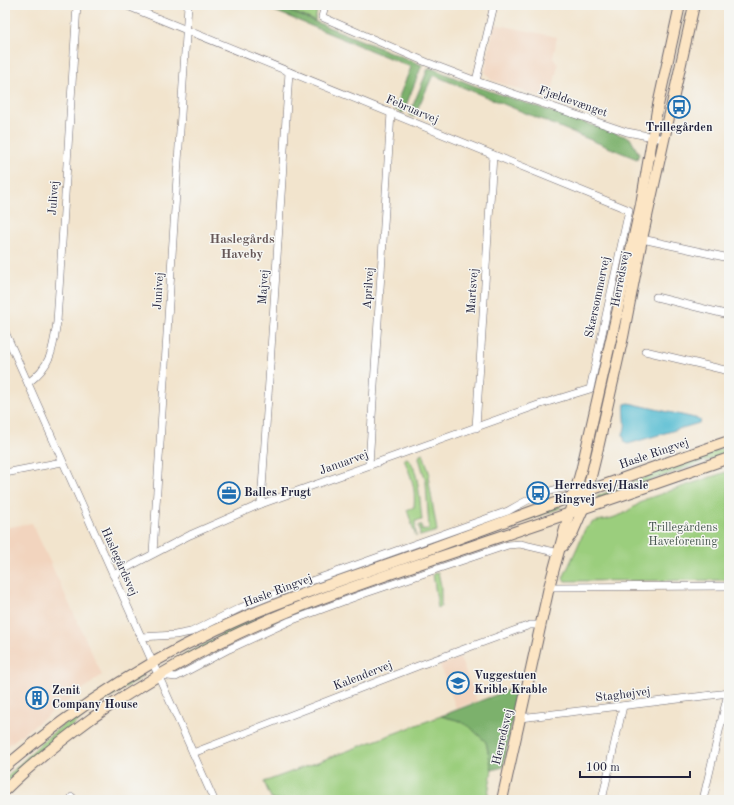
<svg xmlns="http://www.w3.org/2000/svg" width="734" height="805" font-family="'Old Standard TT',serif">
<style>
.built{fill:#f2d4be}
.green{fill:#9bce7d;stroke:#5e785c}
.forest{fill:#7cb16c;stroke:#4f6a54}
.water{fill:#53bbd1;stroke:#3a6e86}
.lines{fill:none;stroke-linecap:round;stroke-linejoin:round}
.street-casing{stroke:#6b666e;stroke-width:8}
.secondary-casing{stroke:#6b666e;stroke-width:12}
.street{stroke:#fff;stroke-width:7}
.secondary{stroke:#fce5c4;stroke-width:10}
.labels{text-anchor:middle;dominant-baseline:central;stroke-width:3;stroke-linejoin:round;paint-order:stroke}
.street-label{font-size:12px;fill:#22223b;stroke:#f6f6f2}
.poi-label{font-size:12px;font-weight:bold;fill:#22223b;stroke:#f6f6f2;text-anchor:start}
.park-label{font-size:12px;fill:#46564f;stroke:#f6f6f2}
.neighbourhood-label{font-size:13px;font-weight:bold;fill:#665757;stroke:#f6f6f2}
</style>
<rect width="100%" height="100%" fill="#f6f6f2"/>
<filter id="ink" filterUnits="userSpaceOnUse"><feTurbulence type="fractalNoise" baseFrequency=".025" numOctaves="2"/><feDisplacementMap in="SourceGraphic" scale="8" xChannelSelector="R" yChannelSelector="G"/><feConvolveMatrix kernelMatrix="1 2 1 2 8 2 1 2 1" color-interpolation-filters="sRGB"/></filter>
<filter id="wash" filterUnits="userSpaceOnUse"><feTurbulence type="fractalNoise" baseFrequency=".012" numOctaves="4" result="noise"/><feDisplacementMap in="SourceGraphic" scale="16" xChannelSelector="R" yChannelSelector="G"/><feGaussianBlur stdDeviation="0.9" result="paint"/><feColorMatrix in="noise" values="0 0 0 0 0 0 0 0 0 0 0 0 0 0 0 0 0 1.4 0 .05"/><feComposite in="paint" operator="in"/></filter>
<g filter="url(#wash)">
<rect width="100%" height="100%" fill="#f2e4cd"/>
<g class="built">
<polygon points="494,24 557,37 553,58 558,65 550,100 491,80 485,72"/>
<polygon points="32,523 102,675 5,747 5,528"/>
<polygon points="460,658 477,701 456,708 440,665"/>
</g>
<g class="green">
<polygon points="276,5 318,5 315,21"/>
<path d="M729,446v7l-132,46 1,-3c44,-17 87,-35 131,-50z"/>
<polygon points="423,453 430,475 428,476 437,531 420,536 419,525 422,525 422,531 429,529 426,482 419,458 420,454"/>
<path d="M407,458c12,8 13,47 15,62l-7,1 1,16 -9,-27 7,-3c2,-20 -3,-30 -10,-48z"/>
<polygon points="729,471 729,580 565,581 563,578 577,548 585,529 593,522 612,518 623,514 646,499"/>
<polygon points="560,505 560,508 457,544 439,553 171,664 170,662 205,644 235,626 264,614"/>
<polygon points="438,572 441,586 441,607 438,608 433,574"/>
<polygon points="142,674 143,676 93,708 5,784 5,779 42,742 65,723"/>
<polygon points="441,716 457,720 470,727 486,742 492,770 487,800 272,800 264,782"/>
</g>
<g class="forest">
<polygon points="260,5 274,5 422,65 403,113 394,109 411,67"/>
<polygon points="431,68 475,86 630,138 639,154 637,159 433,75 414,117 409,115 428,69"/>
<polygon points="519,686 503,767 492,770 486,742 470,727 457,720 441,716"/>
</g>
<path class="water" d="M629,403l70,16 2,2 -2,2 -71,21 -3,-1 -2,-9c5,-10 0,-20 2,-30z"/>
</g>
<g filter="url(#ink)">
<g class="lines">
<g class="street-casing">
<g id="street">
<polyline points="325,5 322,17 426,62 476,81 627,132 664,139"/>
<polyline points="476,81 494,5"/>
<polyline points="642,239 729,258"/>
<polyline points="656,297 729,315"/>
<polyline points="5,332 214,800"/>
<polyline points="645,351 729,371"/>
<path d="M28,383c23,-17 25,-33 29,-61l20,-317"/>
<polyline points="476,428 493,155"/>
<polyline points="369,465 391,113"/>
<polyline points="5,473 62,462"/>
<polyline points="261,504 289,72"/>
<polyline points="153,553 188,5"/>
<polyline points="113,575 190,535 261,504 538,405 590,389 629,210 125,5"/>
<polyline points="549,587 729,586"/>
<path d="M141,637l34,-2 16,-3 49,-24 43,-17 225,-80c19,-11 49,-28 71,-22"/>
<polyline points="160,675 176,677 229,649 290,621 363,594 508,545 520,544 559,553"/>
<polyline points="520,718 729,693"/>
<polyline points="193,753 423,664 530,625 541,625"/>
<polyline points="71,800 72,797"/>
<polyline points="602,800 623,706"/>
<polyline points="703,800 728,693"/>
</g>
</g>
<g class="secondary-casing">
<g id="secondary">
<polyline points="563,546 573,532 583,509 598,448 623,337 642,239 694,5"/>
<path d="M5,767c73,-63 155,-114 244,-152 60,-25 121,-44 181,-66 100,-37 199,-74 299,-108"/>
<path d="M5,790c27,-27 57,-50 87,-72 61,-42 126,-78 195,-106 68,-28 139,-50 209,-74 78,-26 156,-53 233,-80"/>
<polyline points="502,800 549,587 582,467 622,291 641,204 657,110 680,5"/>
</g>
</g>
<use href="#street" class="street"/>
<use href="#secondary" class="secondary"/>
</g>
</g>
<defs>
<g id="bus-ring" transform="scale(1.15)"><circle r="9.5" fill="#f6f6f2" stroke="#1f6fb2" stroke-width="1.5"/><path d="M-5-6H5V4H4V6H2V4H-2V6H-4V4H-5ZM-3.5-4V0h7V-4ZM-3.5 1.2v1.5H-2V1.2ZM2 1.2v1.5H3.5V1.2Z" fill="#1f6fb2"/></g>
<g id="office-ring" transform="scale(1.15)"><circle r="9.5" fill="#f6f6f2" stroke="#1f6fb2" stroke-width="1.5"/><path d="M-6-3h4V-5.5h4V-3h4V5H-6ZM-1-4.5V-3h2v-1.5ZM-6 0V1H6V0Z" fill="#1f6fb2"/></g>
<g id="school-ring" transform="scale(1.15)"><circle r="9.5" fill="#f6f6f2" stroke="#1f6fb2" stroke-width="1.5"/><path d="M0-5L7-2L0 1L-7-2ZM-4 1L0 2.5L4 1V4Q0 6-4 4Z" fill="#1f6fb2"/></g>
<g id="building-ring" transform="scale(1.15)"><circle r="9.5" fill="#f6f6f2" stroke="#1f6fb2" stroke-width="1.5"/><path d="M-4-6H4V6H1V3H-1V6H-4ZM-2.5-4.3h1.7v1.8h-1.7ZM.8-4.3h1.7v1.8H.8ZM-2.5-1h1.7V.8h-1.7ZM.8-1h1.7V.8H.8Z" fill="#1f6fb2"/></g>
</defs>
<g fill-rule="evenodd">
<use href="#bus-ring" x="679" y="107"/>
<use href="#office-ring" x="229" y="493"/>
<use href="#bus-ring" x="538" y="493"/>
<use href="#school-ring" x="458" y="683"/>
<use href="#building-ring" x="37" y="698"/>
</g>
<g class="labels">
<g class="street-label">
<text transform="translate(573 102) rotate(19)">Fjældevænget</text>
<text transform="translate(412 110) rotate(23)">Februarvej</text>
<text transform="translate(54 198) rotate(-86)">Julivej</text>
<text transform="translate(621 279) rotate(-79)">Herredsvej</text>
<text transform="translate(264 287) rotate(-86)">Majvej</text>
<text transform="translate(369 288) rotate(-86)">Aprilvej</text>
<text transform="translate(159 291) rotate(-86)">Junivej</text>
<text transform="translate(473 291) rotate(-86)">Martsvej</text>
<text transform="translate(598 297) rotate(-78)">Skærsommervej</text>
<text transform="translate(654 454) rotate(-19)">Hasle Ringvej</text>
<text transform="translate(344 463) rotate(-20)">Januarvej</text>
<text transform="translate(119 562) rotate(66)">Haslegårdsvej</text>
<text transform="translate(278 591) rotate(-21)">Hasle Ringvej</text>
<text transform="translate(363 676) rotate(-21)">Kalendervej</text>
<text transform="translate(623 695) rotate(-7)">Staghøjvej</text>
<text transform="translate(503 737) rotate(-77)">Herredsvej</text>
</g>
<g class="poi-label">
<text x="679" y="128" text-anchor="middle">Trillegården</text>
<text x="554" y="486">Herredsvej/Hasle<tspan x="554" dy="14">Ringvej</tspan></text>
<text x="244" y="493">Balles Frugt</text>
<text x="474" y="676">Vuggestuen<tspan x="474" dy="14">Krible Krable</tspan></text>
<text x="52" y="691">Zenit<tspan x="52" dy="14">Company House</tspan></text>
</g>
<g class="park-label">
<text x="683" y="528">Trillegårdens<tspan x="683" dy="14">Haveforening</tspan></text>
</g>
<g class="neighbourhood-label">
<text x="242" y="239">Haslegårds<tspan x="242" dy="15">Haveby</tspan></text>
</g>
</g>
<rect width="734" height="805" fill="none" stroke="#f6f6f2" stroke-width="20"/>
<path d="M580 771v6h110v-6" fill="none" stroke="#22223b" stroke-width="2"/>
<text x="586" y="771" font-size="12" fill="#22223b" stroke="#f6f6f2" stroke-width="3" paint-order="stroke">100 m</text>
</svg>
